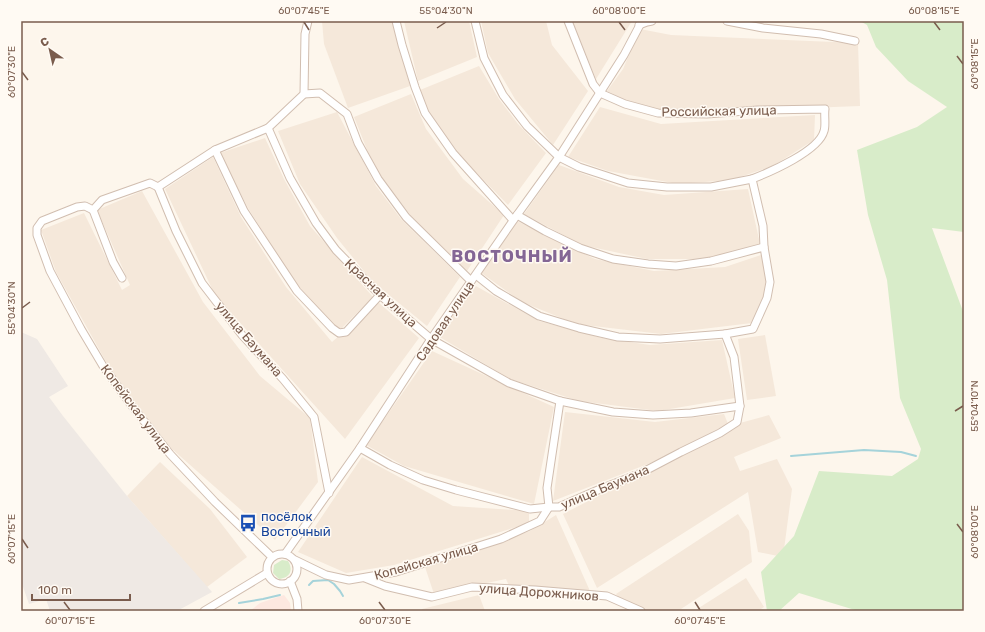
<svg xmlns="http://www.w3.org/2000/svg" width="985" height="632" font-family="Rubik,sans-serif">
<style>
.residential{fill:#f5e8da}
.commercial{fill:#fde8e0}
.industrial{fill:#efe9e4}
.green{fill:#d8ecc9}
.lines{fill:none;stroke-linecap:round;stroke-linejoin:round}
.stream{stroke:#a5d3da;stroke-width:2}
.minor-casing{stroke:#d1beb0;stroke-width:9}
.minor{stroke:#fff;stroke-width:7}
.ticks{fill:none;stroke:#7a5c4d;stroke-width:1.5}
.labels{text-anchor:middle;dominant-baseline:central;stroke-width:3;stroke-linejoin:round;paint-order:stroke}
.street-label{font-size:13px;fill:#7a5c4d;stroke:#fffaf3}
.transit-label{font-size:13px;fill:#164399;stroke:#fffaf3;text-anchor:start}
.district-label{font-size:17px;font-weight:bold;letter-spacing:1px;fill:#846695;stroke:#fffaf3}
.neatline{fill:none;stroke:#7a5c4d;stroke-width:1.5}
.ticks-label{font-size:10px;text-anchor:middle;fill:#7a5c4d}
</style>
<rect width="100%" height="100%" fill="#fdf6ec"/>
<g class="residential">
<polygon points="322,21 393,21 410,86 348,108 324,44"/>
<polygon points="404,21 469,21 477,57 418,81"/>
<polygon points="481,21 546,21 552,45 588,91 553,145 515,99 488,53"/>
<polygon points="572,21 632,21 596,79"/>
<polygon points="640,29 671,35 858,43 860,106 702,112 658,111 633,104 607,91 623,69"/>
<polygon points="479,66 499,99 518,124 546,153 508,205 463,159 430,116 420,90"/>
<polygon points="411,94 426,129 463,179 504,215 467,271 412,217 374,167 354,117"/>
<polygon points="600,107 661,124 815,115 814,140 773,166 731,180 678,184 608,171 568,157"/>
<polygon points="337,112 376,186 401,219 460,277 427,326 372,281 337,238 300,184 278,131"/>
<polygon points="265,138 284,179 310,226 373,297 342,328 339,329 327,319 292,278 248,208 220,153"/>
<polygon points="213,157 241,217 286,287 332,342 378,302 419,338 345,439 215,295 165,189"/>
<polygon points="559,165 619,187 664,195 748,189 760,244 710,259 647,259 582,245 524,214"/>
<polygon points="142,191 203,302 260,376 310,418 318,482 275,540 172,449 115,378 56,272 41,230 84,213 122,290 130,285 97,210"/>
<polygon points="517,221 595,259 654,271 725,267 761,255 767,277 762,305 752,323 661,334 576,324 522,302 480,272"/>
<polygon points="474,285 539,321 602,338 650,345 722,340 735,398 658,411 579,401 510,379 438,336"/>
<polygon points="765,335 776,396 747,400 738,339"/>
<polygon points="432,351 554,407 534,504 404,466 366,445"/>
<polygon points="565,412 655,422 724,414 728,424 658,460 553,501"/>
<polygon points="769,415 781,438 734,457 740,471 777,459 792,489 783,557 758,552 748,492 597,588 563,514 740,423"/>
<polygon points="362,457 453,506 529,511 529,523 394,565 346,573 298,552"/>
<polygon points="160,462 210,509 247,557 207,587 127,496"/>
<polygon points="738,514 749,531 752,562 678,611 646,611 619,598 616,594"/>
<polygon points="556,515 590,591 510,588 506,579 434,594 425,567 530,531"/>
<polygon points="746,578 764,607 758,611 694,611"/>
<polygon points="479,595 485,611 423,611 422,609"/>
</g>
<polygon class="commercial" points="284,595 290,603 291,611 250,611 260,603"/>
<polygon class="industrial" points="21,332 37,339 68,386 49,397 63,416 127,496 212,592 177,611 50,611 46,599 29,604 21,581"/>
<g class="green">
<polygon points="860,21 964,21 964,232 932,228 964,314 964,611 856,611 855,610 799,593 779,611 767,611 761,572 794,536 819,471 892,476 918,459 921,449 900,398 887,280 868,215 857,150 917,127 947,107 908,81 876,47 867,25"/>
<path d="M282,560l6,1c6,10 1,17 -9,18l-6,-6 1,-8z"/>
</g>
<g class="lines">
<g class="stream">
<polyline points="791,456 864,450 901,452 916,456"/>
<polyline points="309,585 313,581 328,580 334,584 340,591 343,596"/>
<polyline points="239,603 263,599 280,595"/>
</g>
<g class="minor-casing">
<g id="minor">
<polyline points="396,21 402,45 415,87 425,113 453,153 513,220"/>
<polyline points="475,21 484,58 503,95 527,126 559,157 579,167 628,183 667,187 711,187 752,179"/>
<polyline points="727,21 763,28 821,34 855,41"/>
<polyline points="639,25 647,22 652,21"/>
<polyline points="304,94 320,93 347,114 358,143 378,179 406,217 471,281"/>
<polyline points="268,128 290,178 316,223 336,250 380,295 431,339 509,383 560,401 613,412 653,415 691,413 740,406"/>
<polyline points="215,150 244,211 297,291 332,328 339,333 346,332 380,295"/>
<polyline points="158,187 150,183 102,200 93,210 85,206 77,207 42,221 37,228 37,235 50,271 81,329 103,366 132,406 170,454 215,502 272,557"/>
<polyline points="158,187 176,231 202,283 242,335 283,379 314,417 329,493"/>
<polyline points="158,187 215,150 268,128 304,94 305,34 308,21"/>
<polyline points="93,210 113,262 122,278"/>
<polyline points="517,215 545,231 580,248 613,259 648,264 676,266 711,261 764,247"/>
<polyline points="476,275 496,291 539,316 579,328 618,337 660,339 725,334"/>
<path d="M360,448l30,17 33,15 33,10 74,19 19,-2h10l39,-17 43,-17 40,-21 39,-19 17,-11 3,-16 -6,-49 -9,-23 28,-5 14,-31 3,-16 -6,-35 -1,-21 -11,-47c18,-7 67,-28 72,-48 2,-5 0,-16 1,-22l-67,1 -51,4 -49,-1 -33,-9 -25,-11 -7,-9 -25,-63"/>
<polyline points="549,507 547,488 560,401"/>
<circle cx="282" cy="569" r="15"/>
<polyline points="285,554 360,448 431,339 517,215 559,157 624,55 642,21"/>
<polyline points="295,560 326,575 349,580 396,572 501,539 540,521 549,507"/>
<polyline points="365,578 385,586 432,597 472,587 535,590 607,596 641,611"/>
<polyline points="290,581 297,599 298,611"/>
<polyline points="204,611 267,573"/>
</g>
</g>
<use href="#minor" class="minor"/>
</g>
<path class="ticks" d="M304,22l5,8M619,22l6,8M934,22l6,8M437,28l9,-6M957,56l6,8M22,72l6,8M22,308l8,-6M955,411l8,-5M957,524l6,8M22,539l6,9M64,602l6,8M379,602l6,8M695,602l5,8"/>
<defs>
<g id="bus-bare" transform="scale(1.38)"><path d="M-5-6H5V4H4V6H2V4H-2V6H-4V4H-5ZM-3.5-4V0h7V-4ZM-3.5 1.2v1.5H-2V1.2ZM2 1.2v1.5H3.5V1.2Z" fill="#1a4fb4" stroke="#fffaf3" stroke-width="2.5" paint-order="stroke"/></g>
</defs>
<g fill-rule="evenodd">
<use href="#bus-bare" x="248" y="523"/>
</g>
<g class="labels">
<g class="street-label">
<text transform="translate(719 111) rotate(-1)">Российская улица</text>
<text transform="translate(381 293) rotate(43)">Красная улица</text>
<text transform="translate(445 321) rotate(-56)">Садовая улица</text>
<text transform="translate(249 339) rotate(49)">улица Баумана</text>
<text transform="translate(136 409) rotate(53)">Копейская улица</text>
<text transform="translate(605 487) rotate(-23)">улица Баумана</text>
<text transform="translate(426 561) rotate(-16)">Копейская улица</text>
<text transform="translate(539 592) rotate(4)">улица Дорожников</text>
</g>
<g class="transit-label">
<text x="261" y="516">посёлок<tspan x="261" dy="15">Восточный</tspan></text>
</g>
<g class="district-label">
<text x="512" y="256">ВОСТОЧНЫЙ</text>
</g>
</g>
<rect width="985" height="632" fill="none" stroke="#fffaf3" stroke-width="44"/>
<g transform="translate(50 50) rotate(326)" stroke="#fffaf3" stroke-width="3" paint-order="stroke">
<path d="M0-3L7 15L0 10L-7 15Z" fill="#7a5c4d"/>
<text y="-6" font-size="11" font-weight="bold" text-anchor="middle" fill="#7a5c4d">С</text>
</g>
<path d="M32 594v6h98v-6" fill="none" stroke="#7a5c4d" stroke-width="2"/>
<text x="38" y="594" font-size="12" fill="#7a5c4d" stroke="#fffaf3" stroke-width="3" paint-order="stroke">100 m</text>
<rect x="22" y="22" width="941" height="588" class="neatline"/>
<g class="ticks-label">
<text x="304" y="14">60°07'45"E</text>
<text x="446" y="14">55°04'30"N</text>
<text x="619" y="14">60°08'00"E</text>
<text x="934" y="14">60°08'15"E</text>
<text transform="translate(974 64) rotate(-90)" y="4">60°08'15"E</text>
<text transform="translate(11 72) rotate(-90)" y="4">60°07'30"E</text>
<text transform="translate(11 308) rotate(-90)" y="4">55°04'30"N</text>
<text transform="translate(974 406) rotate(-90)" y="4">55°04'10"N</text>
<text transform="translate(974 532) rotate(-90)" y="4">60°08'00"E</text>
<text transform="translate(11 539) rotate(-90)" y="4">60°07'15"E</text>
<text x="70" y="624">60°07'15"E</text>
<text x="385" y="624">60°07'30"E</text>
<text x="700" y="624">60°07'45"E</text>
</g>
</svg>
